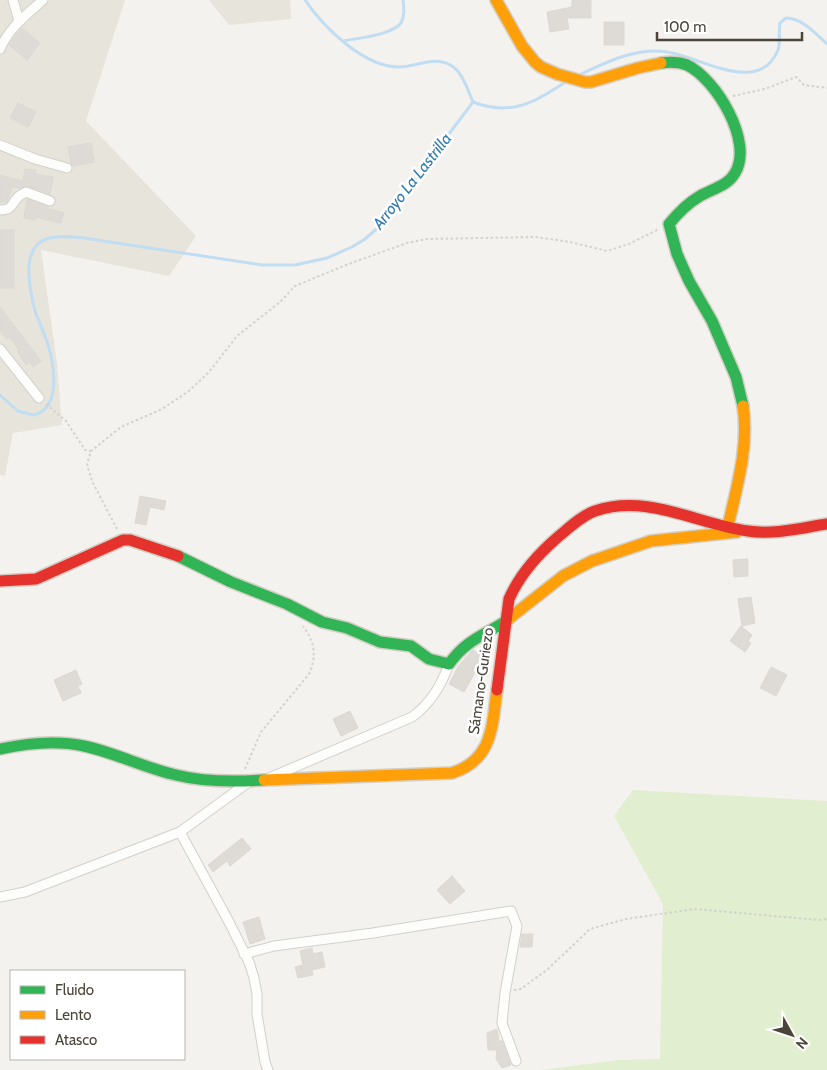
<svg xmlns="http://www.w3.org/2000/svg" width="827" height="1070" font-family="Cabin,sans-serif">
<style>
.residential{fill:#e7e4dc}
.green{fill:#e1eecf}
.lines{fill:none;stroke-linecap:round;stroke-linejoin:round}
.stream{stroke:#c0ddf1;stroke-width:3}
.building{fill:#dedbd6;stroke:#dcd9d4}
.street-casing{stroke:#d2d0cb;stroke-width:11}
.fast-casing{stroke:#d3cfc5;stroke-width:14}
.slow-casing{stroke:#d3cfc5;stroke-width:14}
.jam-casing{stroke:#d3cfc5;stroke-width:14}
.path{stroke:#d3d2cc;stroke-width:2;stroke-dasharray:2.5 2.5;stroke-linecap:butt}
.street{stroke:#fdfdfc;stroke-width:9}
.fast{stroke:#30b455;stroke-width:11}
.slow{stroke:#ff9f0a;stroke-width:11}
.jam{stroke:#e5322d;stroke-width:11}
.labels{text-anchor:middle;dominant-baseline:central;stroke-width:5;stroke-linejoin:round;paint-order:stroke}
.street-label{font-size:15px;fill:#4b4439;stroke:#fff}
.water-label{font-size:16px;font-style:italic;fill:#2e7ab2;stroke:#fff}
</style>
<rect width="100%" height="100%" fill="#f4f2ee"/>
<g class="residential">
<polygon points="0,0 125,0 86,121 196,236 169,276 41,250 57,363 62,425 13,433 5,476 0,475"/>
<polygon points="209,0 290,0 291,19 229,25"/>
</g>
<polygon class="green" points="633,790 827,801 827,1070 541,1070 619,1060 660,1059 663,904 614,816"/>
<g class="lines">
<g class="stream">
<path d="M305,0c19,28 59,67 94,67 19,0 35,-12 53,-1 11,7 16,25 21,36"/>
<path d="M344,41c14,-3 48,-6 57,-18 4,-7 3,-15 2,-23"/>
<path d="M579,75c27,-13 58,-28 88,-23 32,4 92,45 111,-2 3,-8 0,-18 2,-27l6,-5c16,0 30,16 41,26"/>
<path d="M473,102c39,15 62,0 94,-21"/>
<path d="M0,395l18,16 16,4c30,-8 19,-58 11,-79 -3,-8 -7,-16 -10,-25 -5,-20 -15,-63 11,-72 12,-4 26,-2 38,-1l178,27h33l32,-7 25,-11 13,-8 23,-20 30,-44 55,-73"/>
</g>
</g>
<g class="building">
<polygon points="572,0 591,0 591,18 567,18 569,29 550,32 547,12 572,7"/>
<rect x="604" y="22" width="20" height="23"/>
<polygon points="22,28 40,43 27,60 9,45"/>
<polygon points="18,103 36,112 28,127 10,118"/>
<polygon points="91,143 94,162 73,166 71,163 68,147"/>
<polygon points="25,169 36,170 35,174 53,177 50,194 28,186 20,188 12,187 7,202 0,202 0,175 23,181"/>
<polygon points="27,199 48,207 48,209 64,213 61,223 35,217 35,220 24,218"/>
<rect x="0" y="230" width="14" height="58"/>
<polygon points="0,307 41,361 33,367 30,362 26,365 17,351 19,350 10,337 7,339 0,330"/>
<polygon points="140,496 166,501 164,510 150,507 146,525 135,523"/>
<polygon points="748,559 748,576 734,577 733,560"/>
<polygon points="751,597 755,623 742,626 738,599"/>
<polygon points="741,626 752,635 748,641 751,643 745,652 730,641"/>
<polygon points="473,650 484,657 464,692 449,684 459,665"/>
<polygon points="771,667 787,675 776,696 760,688"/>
<polygon points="76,670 82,684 78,686 81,693 63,701 54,680"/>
<polygon points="350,711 358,728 341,736 333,719"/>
<polygon points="242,838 251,849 230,866 227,861 213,872 208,865"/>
<polygon points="452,876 465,891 450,904 437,890"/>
<polygon points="259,917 265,939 250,944 243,922"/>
<polygon points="522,934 533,934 532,947 520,947"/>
<polygon points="312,948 313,954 322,952 325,967 312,970 313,975 298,978 295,967 303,965 300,951"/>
<polygon points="497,1029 499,1041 502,1041 511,1065 502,1068 496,1059 497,1050 488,1050 487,1033"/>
</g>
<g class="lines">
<g class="street-casing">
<g id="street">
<polyline points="13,0 19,21"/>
<path d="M0,49c9,-21 26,-34 43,-49"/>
<polyline points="0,145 35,159 67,168"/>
<path d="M0,210c13,0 11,-6 18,-13 2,-2 5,-3 8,-5l24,9"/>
<polyline points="0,349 39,398"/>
<path d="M269,778l143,-61c18,-13 30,-33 37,-53"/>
<polyline points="180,832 229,922 249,962 254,978 257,994 257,1014 265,1062 268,1070"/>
<polyline points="0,897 25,892 180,832 250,781"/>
<polyline points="244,954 274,946 373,933 511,911 517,926 505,993 502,1023 516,1061"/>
</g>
</g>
<g class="fast-casing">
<g id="fast">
<path d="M661,63c8,-1 18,-1 26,2 29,14 67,77 48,108 -7,13 -23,16 -35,23 -12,7 -22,17 -31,28l8,30 12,27 23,40 24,56 7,29"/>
<path d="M178,556l53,26 56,22 35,18 25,6 33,14 31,4 18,13 20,5c17,-24 34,-28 57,-43"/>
<path d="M0,749c28,-6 56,-9 84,-3 32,7 61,22 92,29 28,7 59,7 88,5"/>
</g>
</g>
<g class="slow-casing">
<g id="slow">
<polyline points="496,0 522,46 535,62 541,67 557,74 585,82 591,82 638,68 661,63"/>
<path d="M728,526c9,-40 21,-79 15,-120"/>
<polyline points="506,621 563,576 592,561 651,541 737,532"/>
<path d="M264,780l188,-7c41,-13 40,-47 45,-83"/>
</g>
</g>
<g class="jam-casing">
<g id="jam">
<polyline points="0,581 36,579 123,540 130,540 178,556"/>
<path d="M497,690l12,-91c11,-25 28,-44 49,-62 11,-9 23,-21 37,-26 52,-18 102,13 153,20 26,4 53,-3 79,-7"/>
</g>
</g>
<g class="path">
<polyline points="733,96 765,89 796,77 804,85 827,88"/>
<polyline points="46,404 66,421 85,450 91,451"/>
<polyline points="117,529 92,481 87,464 91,451 121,427 162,409 189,391 209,372 237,336 280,302 295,286 346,265 407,243 427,239 536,237 570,242 607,251 629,244 659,229"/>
<path d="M245,769l16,-37 48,-58c8,-19 6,-31 -6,-48"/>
<polyline points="514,990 521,989 548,969 590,929 626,919 695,909 819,920 827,919"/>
</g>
<use href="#street" class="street"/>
<use href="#fast" class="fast"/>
<use href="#slow" class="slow"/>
<use href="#jam" class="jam"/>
</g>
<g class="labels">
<g class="street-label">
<text transform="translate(481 681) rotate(-82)">Sámano-Guriezo</text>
</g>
<g class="water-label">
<text transform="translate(412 181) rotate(-52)">Arroyo La Lastrilla</text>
</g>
</g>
<rect x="10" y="970" width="175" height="90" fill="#ffffff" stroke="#b7b4b0"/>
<rect x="20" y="986" width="25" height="8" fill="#30b455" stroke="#b7b4b0"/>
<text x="55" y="995" font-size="15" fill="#4b4439">Fluido</text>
<rect x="20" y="1011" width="25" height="8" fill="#ff9f0a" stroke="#b7b4b0"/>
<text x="55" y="1020" font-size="15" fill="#4b4439">Lento</text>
<rect x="20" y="1036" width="25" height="8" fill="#e5322d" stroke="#b7b4b0"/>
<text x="55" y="1045" font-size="15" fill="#4b4439">Atasco</text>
<g transform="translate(792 1035) rotate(130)" stroke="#ffffff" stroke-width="4" paint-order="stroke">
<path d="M0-4L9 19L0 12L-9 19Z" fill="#4b4439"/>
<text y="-8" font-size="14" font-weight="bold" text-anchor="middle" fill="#4b4439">N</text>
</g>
<path d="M657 32v8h145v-8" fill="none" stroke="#4b4439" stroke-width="2.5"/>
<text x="664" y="32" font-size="15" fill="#4b4439" stroke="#ffffff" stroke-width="4" paint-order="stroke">100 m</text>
</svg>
